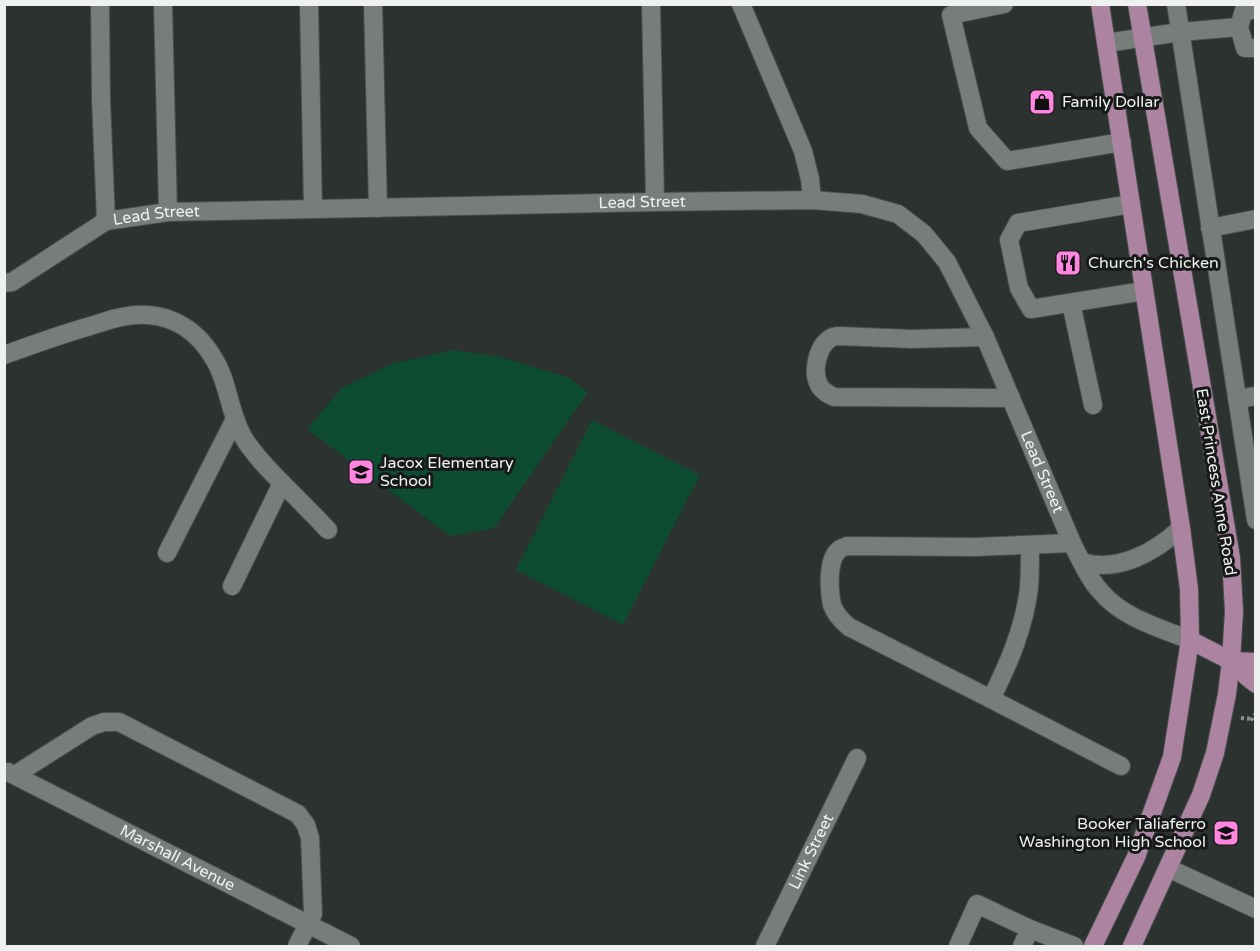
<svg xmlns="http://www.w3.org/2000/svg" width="1260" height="951" font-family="'Varela Round',sans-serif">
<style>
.pitch{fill:#0e4c32}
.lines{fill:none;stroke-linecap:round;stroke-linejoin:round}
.minor-casing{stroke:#484e4b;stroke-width:20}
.major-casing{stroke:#484e4b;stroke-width:20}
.path{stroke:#8c908e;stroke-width:4;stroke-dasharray:3 3;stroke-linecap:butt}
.minor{stroke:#777d7a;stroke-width:18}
.major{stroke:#ac84a2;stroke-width:18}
.labels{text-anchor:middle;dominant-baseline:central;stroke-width:6;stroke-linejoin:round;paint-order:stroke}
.poi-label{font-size:16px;fill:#eef1ef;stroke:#161917;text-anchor:start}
.street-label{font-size:16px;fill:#eef1ef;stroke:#161917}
</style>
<rect width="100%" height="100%" fill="#2c322f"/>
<g class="pitch">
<polygon points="453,350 501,357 569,378 588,392 494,528 450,536 307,429 342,388 391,364"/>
<polygon points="592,420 700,475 623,625 516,570"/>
</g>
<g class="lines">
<g class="minor-casing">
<g id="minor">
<polyline points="100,4 101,99 106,221"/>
<polyline points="163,4 168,212"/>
<polyline points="309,4 313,209"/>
<polyline points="373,4 378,208"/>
<polyline points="651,4 655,202"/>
<polyline points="741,4 803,151 810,179 812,200"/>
<polyline points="1004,4 951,15 978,128 1007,161 1122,142"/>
<polyline points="1176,4 1256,520"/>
<polyline points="1256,10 1244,10 1239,27 1245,48 1256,48"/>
<polyline points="1106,43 1180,32 1239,27"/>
<polyline points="1131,204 1018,223 1009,240 1019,288 1031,309 1144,291"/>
<polyline points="1210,228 1256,219"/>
<path id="s1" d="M4,283l8,-1 94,-61 62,-9 487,-10 157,-2 50,4 36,10 26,20 23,28 38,75 87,206c8,16 17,36 29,49 22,26 59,36 89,48"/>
<polyline points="1071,303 1093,405"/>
<path d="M985,337l-73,2 -72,-3c-3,0 -7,0 -9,2 -14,8 -19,34 -12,47 3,6 9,9 15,12l177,1"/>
<path d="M4,355c28,-10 55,-20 83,-28 11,-3 23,-8 35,-10 39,-8 72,7 92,42 14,22 15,52 28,76 9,16 22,30 35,43 17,17 34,34 51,52"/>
<polyline points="1237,399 1256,396"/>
<path d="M1072,543l-97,4 -128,-1c-3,1 -6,2 -8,4 -12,9 -10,41 -7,55 3,9 10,16 17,22l142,72 130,67"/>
<polyline points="167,553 235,419"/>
<path d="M1082,562c36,11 73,-10 99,-34"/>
<polyline points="232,586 282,483"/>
<path d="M991,699c18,-36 33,-71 38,-111 1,-14 1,-28 1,-42"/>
<path id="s2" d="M8,772l343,174"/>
<polyline points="15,775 92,726 104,722 119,722 298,814 306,825 310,838 313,914 297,946"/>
<polyline points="1168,868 1256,909"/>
<path id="s3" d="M765,946l92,-188"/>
<polyline points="958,946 977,904 1030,929"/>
<polyline points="1022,946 1030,929 1074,946"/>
</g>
</g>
<g class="major-casing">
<g id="major">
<polyline points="1190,640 1231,661 1246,676 1256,684"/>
<polyline points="1231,661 1256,662"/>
<polyline points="1093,946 1136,857 1172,757 1190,640 1189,589 1181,528 1100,4"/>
<polyline points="1132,946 1201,795 1215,753 1227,694 1231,661 1234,611 1231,558 1137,4"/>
</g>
</g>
<g class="path">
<polyline points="1256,713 1252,719 1256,722"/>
<polyline points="1241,718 1252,719"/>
</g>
<use href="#minor" class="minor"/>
<use href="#major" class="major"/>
</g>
<defs>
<g id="shop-square" transform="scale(1.35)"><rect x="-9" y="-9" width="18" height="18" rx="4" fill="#fe86e0" stroke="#161917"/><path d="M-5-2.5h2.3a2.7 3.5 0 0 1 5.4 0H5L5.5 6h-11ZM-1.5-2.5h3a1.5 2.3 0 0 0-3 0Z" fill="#111"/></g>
<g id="restaurant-square" transform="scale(1.35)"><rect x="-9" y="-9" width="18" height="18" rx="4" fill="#fe86e0" stroke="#161917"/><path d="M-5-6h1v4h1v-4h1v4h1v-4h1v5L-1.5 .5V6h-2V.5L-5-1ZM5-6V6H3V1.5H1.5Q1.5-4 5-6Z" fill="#111"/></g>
<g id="school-square" transform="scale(1.35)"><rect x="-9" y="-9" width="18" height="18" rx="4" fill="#fe86e0" stroke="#161917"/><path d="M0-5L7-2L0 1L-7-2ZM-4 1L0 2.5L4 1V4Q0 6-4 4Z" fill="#111"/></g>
</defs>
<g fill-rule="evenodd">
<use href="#shop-square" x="1042" y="102"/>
<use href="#restaurant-square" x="1068" y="263"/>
<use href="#school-square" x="361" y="472"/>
<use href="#school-square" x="1226" y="833"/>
</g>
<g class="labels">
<g class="poi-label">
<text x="1062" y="102">Family Dollar</text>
<text x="1088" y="263">Church's Chicken</text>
<text x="380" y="463">Jacox Elementary<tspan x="380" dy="18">School</tspan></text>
<text x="1206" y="824" text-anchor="end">Booker Taliaferro<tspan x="1206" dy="18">Washington High School</tspan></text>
</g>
<g class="street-label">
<text stroke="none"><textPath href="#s1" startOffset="657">Lead Street</textPath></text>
<text stroke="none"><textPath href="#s1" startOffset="171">Lead Street</textPath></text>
<text stroke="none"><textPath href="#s1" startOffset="1214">Lead Street</textPath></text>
<text transform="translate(1216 482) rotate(81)">East Princess Anne Road</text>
<text stroke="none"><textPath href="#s3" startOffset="105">Link Street</textPath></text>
<text stroke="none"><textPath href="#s2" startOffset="190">Marshall Avenue</textPath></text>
</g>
</g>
<rect width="1260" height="951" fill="none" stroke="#eef1ef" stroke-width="12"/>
</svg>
